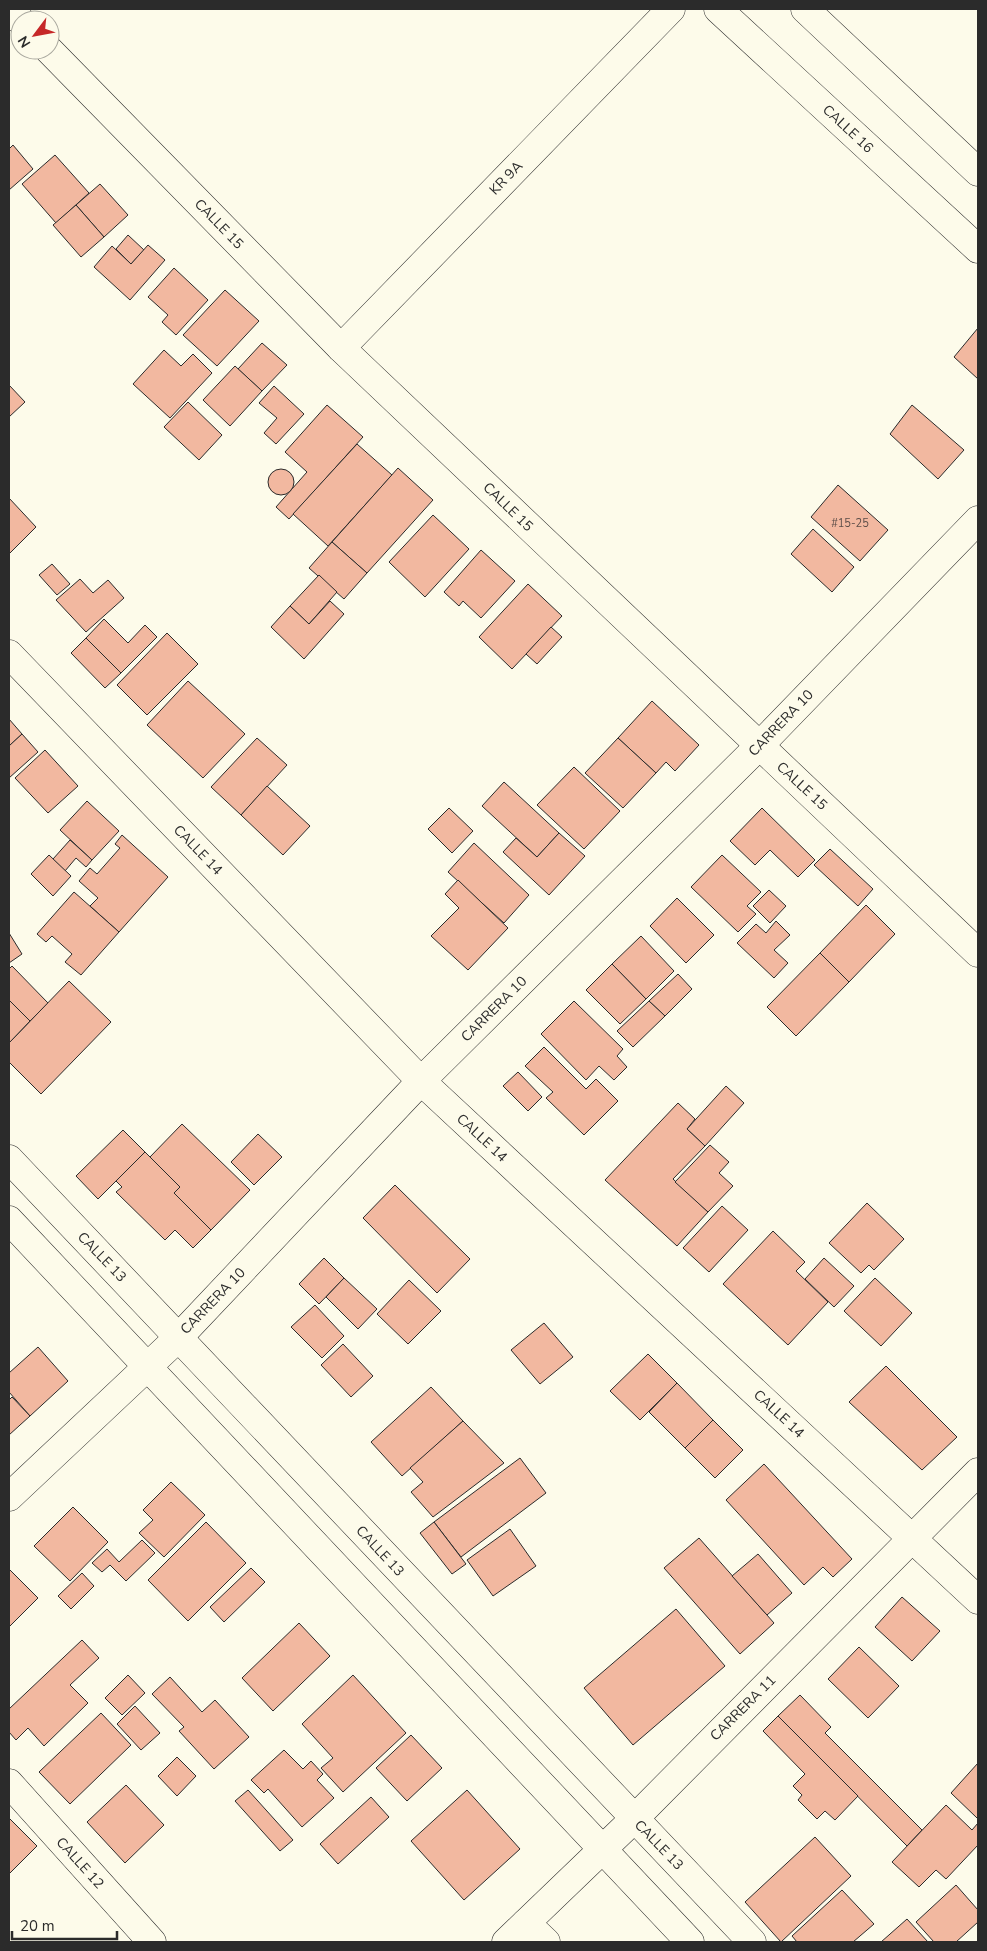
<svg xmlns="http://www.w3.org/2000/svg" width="987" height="1951" font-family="'Nunito Sans',sans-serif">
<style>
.building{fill:#f2b8a0;stroke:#2b2b2b}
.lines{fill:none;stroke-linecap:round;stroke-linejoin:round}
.minor-casing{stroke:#2b2b2b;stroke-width:29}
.highway-casing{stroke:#2b2b2b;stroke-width:29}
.minor{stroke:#fdfbea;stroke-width:28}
.highway{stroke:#fdfbea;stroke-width:28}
.labels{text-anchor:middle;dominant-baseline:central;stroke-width:4;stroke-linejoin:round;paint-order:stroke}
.number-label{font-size:11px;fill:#5d4e48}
.street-label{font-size:14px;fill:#2b2b2b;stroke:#fdfbea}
</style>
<rect width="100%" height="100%" fill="#fdfbea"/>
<g class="building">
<polygon points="13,145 33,169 9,190 9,149"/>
<polygon points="55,155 89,193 56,223 22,184"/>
<polygon points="100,184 128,215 104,237 76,205"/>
<polygon points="76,205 104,237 81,257 53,225"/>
<polygon points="128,235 144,250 131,264 116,249"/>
<polygon points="148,245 165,260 130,300 94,267 112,246 131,264"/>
<polygon points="174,268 208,300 176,335 162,322 168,315 148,297"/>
<polygon points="225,290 259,321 217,366 183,335"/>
<polygon points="978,328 978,379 954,357"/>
<polygon points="262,343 287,365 262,391 238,369"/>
<polygon points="164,350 181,366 193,354 212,373 170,418 133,384"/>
<polygon points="235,366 262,391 230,426 203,400"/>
<polygon points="9,385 25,402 9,417"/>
<polygon points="274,386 304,414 276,444 264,433 277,418 259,403"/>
<polygon points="188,402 222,435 199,460 164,427"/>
<polygon points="327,405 363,437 289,519 276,507 307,472 285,452"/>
<polygon points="912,405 964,450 938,479 890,434"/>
<polygon points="357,444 392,475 328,546 293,514"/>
<polygon points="398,468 433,500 367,573 332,542"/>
<circle cx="281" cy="482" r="13"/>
<polygon points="838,485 888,530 860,561 811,517"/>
<polygon points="9,498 36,527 9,554"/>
<polygon points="433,515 469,549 425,597 389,562"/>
<polygon points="813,529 854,567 832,592 791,554"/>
<polygon points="332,542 367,573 344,599 309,568"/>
<polygon points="481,550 515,581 481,618 463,601 459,606 444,592"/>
<polygon points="52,564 70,584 57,595 39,575"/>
<polygon points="319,575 337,592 309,624 290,606"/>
<polygon points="80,579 93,593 108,580 124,598 86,632 56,600"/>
<polygon points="528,584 562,616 512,669 479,637"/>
<polygon points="330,601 344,614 304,659 271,627 290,606 309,624"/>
<polygon points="104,619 128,643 145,625 157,637 121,673 86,638"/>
<polygon points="551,627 562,637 537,664 526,654"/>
<polygon points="167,633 198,664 147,715 117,685"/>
<polygon points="86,638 121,673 105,688 71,653"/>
<polygon points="188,681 245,734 203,778 147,725"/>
<polygon points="652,701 699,745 675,771 666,762 656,773 618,738"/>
<polygon points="9,719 22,734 9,746"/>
<polygon points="22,734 38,752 9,778 9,746"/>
<polygon points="257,738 287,765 241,815 211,787"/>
<polygon points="618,738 656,773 623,808 585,773"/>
<polygon points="45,750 78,786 48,813 15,778"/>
<polygon points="574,767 620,811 584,849 537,805"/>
<polygon points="504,782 559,833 537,857 482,806"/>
<polygon points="267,786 310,826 283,855 241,815"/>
<polygon points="87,801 119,831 92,860 60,830"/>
<polygon points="449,808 473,831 452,853 428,829"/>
<polygon points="762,808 815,860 798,877 770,850 755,865 730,841"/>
<polygon points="559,833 585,856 549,895 503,852 516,838 537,857"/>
<polygon points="122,835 168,877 119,932 90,906 98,898 79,881 90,868 97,874 120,848 115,844"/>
<polygon points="70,840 92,860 86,867 76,858 65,871 53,859"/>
<polygon points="474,843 529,895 504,923 448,872"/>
<polygon points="830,849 873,889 858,906 814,865"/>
<polygon points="49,855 71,876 53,896 31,874"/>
<polygon points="722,855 761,892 747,906 756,914 738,932 691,887"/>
<polygon points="458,880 508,928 468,970 431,936 459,908 445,894"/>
<polygon points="769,890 786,906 770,923 753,906"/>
<polygon points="74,892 119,932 81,975 65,962 72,954 52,936 46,942 37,934"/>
<polygon points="677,898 714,935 686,963 650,926"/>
<polygon points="866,905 895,934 849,982 820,953"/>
<polygon points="776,921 790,935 774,950 788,963 774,978 737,943 756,924 766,933"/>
<polygon points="9,933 22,954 9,963"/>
<polygon points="641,936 674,971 646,999 612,964"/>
<polygon points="820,953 849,982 796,1036 767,1007"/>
<polygon points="612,964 646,999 620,1024 586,990"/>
<polygon points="12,966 48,1003 30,1021 9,1000 9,969"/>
<polygon points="678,974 692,989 665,1016 649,1001"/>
<polygon points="69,981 111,1022 41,1094 9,1062 9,1043"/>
<polygon points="9,1000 30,1021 9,1043"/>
<polygon points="574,1001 623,1049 617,1056 627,1067 614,1080 599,1066 586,1080 541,1034"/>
<polygon points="649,1001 665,1016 633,1047 617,1031"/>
<polygon points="544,1047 586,1089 596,1079 618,1101 584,1135 546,1098 553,1092 525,1066"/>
<polygon points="518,1072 542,1097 528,1111 503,1086"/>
<polygon points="726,1086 744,1103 705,1146 687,1129"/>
<polygon points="678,1103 695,1119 687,1129 705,1146 673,1179 708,1212 677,1246 605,1180"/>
<polygon points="182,1124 250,1190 211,1230 174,1193 180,1187 149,1158"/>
<polygon points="123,1130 145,1152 98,1199 76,1176"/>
<polygon points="258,1134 282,1157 254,1185 231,1162"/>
<polygon points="710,1145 729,1162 719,1173 733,1186 708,1212 675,1182"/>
<polygon points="145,1152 180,1187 174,1193 211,1230 193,1248 175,1230 165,1240 116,1192 122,1187 116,1181"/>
<polygon points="395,1185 470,1259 437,1293 363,1218"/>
<polygon points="867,1203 904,1239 874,1270 869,1265 861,1273 829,1243"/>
<polygon points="722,1206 748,1230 709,1272 683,1248"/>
<polygon points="773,1231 805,1262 796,1271 828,1302 788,1345 723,1284"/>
<polygon points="324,1258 344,1278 319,1304 299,1284"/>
<polygon points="824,1258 854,1286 834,1307 805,1279"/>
<polygon points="344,1278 377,1309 358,1329 326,1297"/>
<polygon points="875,1278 912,1313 881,1346 844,1311"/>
<polygon points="409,1280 441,1311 408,1344 377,1314"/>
<polygon points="315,1305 344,1336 322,1358 291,1327"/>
<polygon points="544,1323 573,1357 540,1384 511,1350"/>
<polygon points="343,1344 373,1376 351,1397 321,1365"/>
<polygon points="38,1347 68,1381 30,1416 9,1392 9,1373"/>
<polygon points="648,1354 677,1383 640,1420 610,1391"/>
<polygon points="886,1366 957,1437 922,1470 849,1402"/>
<polygon points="677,1383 713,1420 685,1448 649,1412"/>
<polygon points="431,1387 463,1421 402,1476 371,1442"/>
<polygon points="12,1397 30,1416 9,1435 9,1400"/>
<polygon points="713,1420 743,1450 715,1478 685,1448"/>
<polygon points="463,1421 504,1463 433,1517 411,1492 423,1482 410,1468"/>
<polygon points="520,1458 546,1493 461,1557 434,1522"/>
<polygon points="764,1464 852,1559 833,1577 823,1567 804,1585 726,1500"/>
<polygon points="171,1482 205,1515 164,1557 139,1533 153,1520 143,1510"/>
<polygon points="73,1507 108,1542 70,1581 34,1546"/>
<polygon points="206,1522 246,1563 188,1621 148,1580"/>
<polygon points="434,1522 466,1564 452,1574 420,1533"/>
<polygon points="510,1529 536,1566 493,1596 467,1560"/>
<polygon points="699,1538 774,1623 740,1654 664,1568"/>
<polygon points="142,1540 155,1553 126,1581 110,1565 102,1572 92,1563 107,1549 119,1562"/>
<polygon points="758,1554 792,1593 767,1615 732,1576"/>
<polygon points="251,1568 265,1582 224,1622 210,1607"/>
<polygon points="9,1569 38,1598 9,1627"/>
<polygon points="82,1573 94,1586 71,1609 58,1596"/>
<polygon points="902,1597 940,1631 912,1661 875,1627"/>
<polygon points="676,1609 725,1666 633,1745 584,1688"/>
<polygon points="299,1623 330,1656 273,1711 242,1678"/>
<polygon points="82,1640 99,1658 70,1685 88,1703 44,1746 28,1728 16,1740 9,1732 9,1709"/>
<polygon points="859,1647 899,1686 868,1718 828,1679"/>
<polygon points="128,1675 145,1693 122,1715 105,1698"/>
<polygon points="353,1675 406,1733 343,1792 321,1768 333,1758 302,1724"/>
<polygon points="170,1677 202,1712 215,1700 249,1737 214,1769 179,1731 184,1727 152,1694"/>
<polygon points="800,1695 831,1727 825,1733 922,1830 907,1846 778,1716"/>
<polygon points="135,1706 160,1733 141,1750 117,1724"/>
<polygon points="101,1713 131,1745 70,1804 39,1772"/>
<polygon points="778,1716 858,1796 835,1820 825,1811 817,1819 798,1800 802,1795 793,1786 805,1774 763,1731"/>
<polygon points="411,1735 442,1768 407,1801 376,1768"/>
<polygon points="284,1750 303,1769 311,1761 323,1774 317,1780 334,1798 302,1827 268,1789 264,1793 251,1780"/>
<polygon points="177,1757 196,1776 177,1796 158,1776"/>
<polygon points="978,1763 978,1816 977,1818 951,1793"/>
<polygon points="126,1785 164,1825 125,1863 87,1822"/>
<polygon points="248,1790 293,1840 280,1851 235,1801"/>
<polygon points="467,1790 520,1849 464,1900 411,1841"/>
<polygon points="371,1797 389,1817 338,1864 320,1844"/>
<polygon points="946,1805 972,1830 978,1823 978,1845 946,1879 936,1870 919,1887 892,1862"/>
<polygon points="9,1818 37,1846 9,1874"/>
<polygon points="815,1837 851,1876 781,1942 745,1902"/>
<polygon points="956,1885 978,1910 978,1922 956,1942 934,1942 916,1922"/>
<polygon points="842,1890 874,1924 853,1942 797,1942 792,1936"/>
<polygon points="907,1919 928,1942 881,1942"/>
</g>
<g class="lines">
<g class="minor-casing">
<g id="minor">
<polyline points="9,9 20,20"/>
<polyline points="718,9 978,249"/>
<polyline points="805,9 978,172"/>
<polyline points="49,50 341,348 978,953"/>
<polyline points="341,348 671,9"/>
<polyline points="9,654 421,1081 978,1600"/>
<polyline points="9,1497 179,1337 421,1081 759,746 978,520"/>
<polyline points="9,1783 152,1942"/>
<polyline points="526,1923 546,1942"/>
<polyline points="506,1942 634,1819 978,1472"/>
</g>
</g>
<g class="highway-casing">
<g id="highway">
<polyline points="9,1159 752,1942"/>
<polyline points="9,1220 690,1942"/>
</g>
</g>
<use href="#minor" class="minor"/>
<use href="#highway" class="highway"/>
</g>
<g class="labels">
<g class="number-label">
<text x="850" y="523">#15-25</text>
</g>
<g class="street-label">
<text transform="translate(848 129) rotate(43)">CALLE 16</text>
<text transform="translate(506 178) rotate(-46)">KR 9A</text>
<text transform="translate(219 224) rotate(46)">CALLE 15</text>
<text transform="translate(508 507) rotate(44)">CALLE 15</text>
<text transform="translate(781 723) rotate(-46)">CARRERA 10</text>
<text transform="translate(802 786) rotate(43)">CALLE 15</text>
<text transform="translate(198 850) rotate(46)">CALLE 14</text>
<text transform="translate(494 1009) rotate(-45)">CARRERA 10</text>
<text transform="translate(482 1138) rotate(43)">CALLE 14</text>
<text transform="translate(102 1257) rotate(46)">CALLE 13</text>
<text transform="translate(213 1301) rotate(-46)">CARRERA 10</text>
<text transform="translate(779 1414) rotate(43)">CALLE 14</text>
<text transform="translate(380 1551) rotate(47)">CALLE 13</text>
<text transform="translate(743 1708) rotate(-45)">CARRERA 11</text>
<text transform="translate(659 1845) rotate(46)">CALLE 13</text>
<text transform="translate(80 1863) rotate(48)">CALLE 12</text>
</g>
</g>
<rect width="987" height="1951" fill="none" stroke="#2b2b2b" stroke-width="20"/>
<g transform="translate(35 35) rotate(238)"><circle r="24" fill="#fdfbea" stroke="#a9a89e"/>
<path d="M0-4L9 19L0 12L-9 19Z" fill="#c62828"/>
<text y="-8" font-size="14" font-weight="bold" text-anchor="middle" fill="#2b2b2b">N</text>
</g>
<path d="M12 1931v8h105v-8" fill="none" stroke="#2b2b2b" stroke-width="2.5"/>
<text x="20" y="1931" font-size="15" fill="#2b2b2b" stroke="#fdfbea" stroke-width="4" paint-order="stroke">20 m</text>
</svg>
